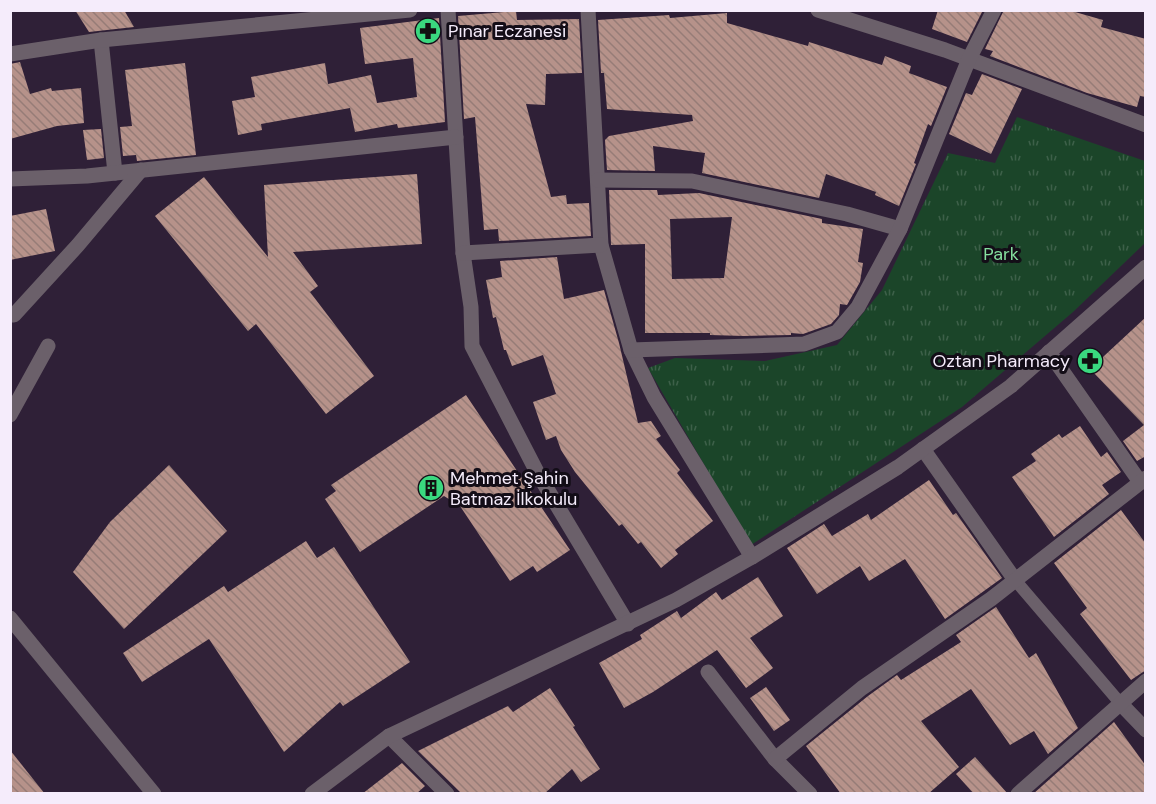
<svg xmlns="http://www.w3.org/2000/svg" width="1156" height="804" font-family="'DM Sans',sans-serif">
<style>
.park{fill:url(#park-tufts)}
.building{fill:url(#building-back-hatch);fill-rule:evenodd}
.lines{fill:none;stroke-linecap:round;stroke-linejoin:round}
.service{stroke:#6b606a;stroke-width:12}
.minor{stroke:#6b606a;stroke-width:15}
.tertiary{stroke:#6b606a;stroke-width:15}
.labels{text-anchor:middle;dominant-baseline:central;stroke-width:6;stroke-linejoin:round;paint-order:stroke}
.poi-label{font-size:18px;fill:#f5ecfb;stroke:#130d17;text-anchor:start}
.park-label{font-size:18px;fill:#85df9f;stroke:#130d17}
</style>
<defs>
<pattern id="park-tufts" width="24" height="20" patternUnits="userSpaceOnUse" patternTransform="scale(1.5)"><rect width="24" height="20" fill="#1b4529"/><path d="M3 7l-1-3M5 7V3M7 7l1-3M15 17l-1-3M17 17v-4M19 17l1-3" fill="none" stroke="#3d6049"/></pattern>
<pattern id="building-back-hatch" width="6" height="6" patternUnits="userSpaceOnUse" patternTransform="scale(1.5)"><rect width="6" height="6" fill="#b6928a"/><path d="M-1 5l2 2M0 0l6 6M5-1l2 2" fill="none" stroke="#967c77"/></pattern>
</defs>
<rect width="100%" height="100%" fill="#2f2037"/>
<polygon class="park" points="1017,117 1145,161 1145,243 1073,312 962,407 751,545 648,368 675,358 765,361 837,345 882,290 948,153 995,163"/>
<g class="building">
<polygon points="75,10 124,10 134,27 89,32"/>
<polygon points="938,10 983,10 967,42 932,29"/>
<polygon points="1004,10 1068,10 1103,20 1101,27 1146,39 1146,97 1140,96 1137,107 1087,93 990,56 993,51 985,49"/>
<polygon points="516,11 517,20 579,19 582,73 546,74 545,105 526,104 551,197 566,195 567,204 589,203 591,236 499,241 498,229 484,230 475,117 464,119 458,16"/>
<polygon points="727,13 727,23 808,46 809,42 882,65 885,56 911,66 909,73 947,87 931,126 928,124 914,163 916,164 899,206 875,195 876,192 826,174 819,198 702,173 705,153 653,146 655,171 607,170 605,140 609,136 693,121 692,115 607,109 604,73 601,73 598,20 669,15 670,18"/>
<polygon points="439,18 445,122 398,128 397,124 355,132 350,108 261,124 262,130 238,135 232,101 255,97 251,77 325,63 328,84 371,75 377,103 417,97 413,58 365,64 360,28"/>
<polygon points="20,62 30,94 51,88 52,91 81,88 84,123 57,126 10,139 10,64"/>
<polygon points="185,63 196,155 137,161 136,155 123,156 120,127 132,126 125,70"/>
<polygon points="982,74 1022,89 991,154 949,134 966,93 972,95"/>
<polygon points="101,129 104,158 87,160 83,130"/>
<polygon points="417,174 422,244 293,252 318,286 310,292 374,376 326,414 256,324 248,331 155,216 204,177 268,257 264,185"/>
<path d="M609,190h48l1,5 41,-2 123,26v4l41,6 -5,33 5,1 -3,19 -13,23 -7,-1 -1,11 -8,9 -28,10 -12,-1v2l-47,1 -34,-1v-2h-65v-89l-34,1zM732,217l-8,61 -52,1 -2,-60z"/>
<polygon points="46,209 55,251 10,260 10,216"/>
<polygon points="557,257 564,299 604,290 619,343 638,423 651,421 661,436 656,439 680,470 677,473 713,521 675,550 678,554 661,568 641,542 638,544 622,524 619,526 575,472 561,450 556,436 546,440 533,402 556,394 543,355 512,366 506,350 504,350 496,317 493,318 486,280 502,277 500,261"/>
<polygon points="1146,317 1146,456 1137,461 1123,441 1144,425 1090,369"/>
<polygon points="466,395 570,550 537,572 533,566 510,581 460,506 444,496 360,552 325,499 336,491 331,485"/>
<polygon points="1080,426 1101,457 1107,452 1121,472 1102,485 1109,494 1054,537 1012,477 1036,461 1031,454 1059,434 1062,438"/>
<polygon points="169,465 227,531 124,629 73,572 110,522"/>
<polygon points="929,480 953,515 956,513 1002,578 945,619 905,559 869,581 860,566 817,594 787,548 824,524 832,536 868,514 871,520"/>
<polygon points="1121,510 1146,544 1146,670 1131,680 1080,614 1087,608 1054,563"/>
<polygon points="306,541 317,558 334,547 410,662 343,706 340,702 284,752 209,639 142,682 123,653 224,586 228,592"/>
<polygon points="758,577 783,616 750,638 773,668 746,688 717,650 653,692 624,708 599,663 642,639 640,635 677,611 681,618 716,592 722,600"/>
<polygon points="996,607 1029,658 1036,653 1078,728 1048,754 1034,731 1010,745 971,689 921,721 959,767 928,794 841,794 806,746 868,696 897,675 901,680 961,642 956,635"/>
<polygon points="766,687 790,720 774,731 750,698"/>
<polygon points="550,688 575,726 573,727 600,769 581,782 572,769 544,794 462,794 418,751 508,706 513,712"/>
<polygon points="1114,722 1146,766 1146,794 1033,794"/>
<polygon points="10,750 45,794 10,794"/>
<polygon points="975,757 1008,794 974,794 956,774"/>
<polygon points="402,763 425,786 416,794 362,794"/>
</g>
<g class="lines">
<polyline class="service" points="1015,580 1121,704"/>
<g class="minor">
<polyline points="448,10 463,253 471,307 472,346 537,472 628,624"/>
<polyline points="588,10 601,245 631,350 654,397 752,557"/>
<polyline points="818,10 945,50 1146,125"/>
<polyline points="101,40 115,173"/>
<polyline points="10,54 101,40 410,10"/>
<polyline points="10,179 87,176 456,137"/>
<polyline points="598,180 692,181 847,214 900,229"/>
<polyline points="463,253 601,245"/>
<polyline points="10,315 14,315 78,245 141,170"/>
<polyline points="631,350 804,344 837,332 858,307 900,229 969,59 994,10"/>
<polyline points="1049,352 1140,482"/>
<polyline points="10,415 48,346"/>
<polyline points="923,449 1015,580"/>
<polyline points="708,672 775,759 810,794"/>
<polyline points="1121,704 1146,730"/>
<polyline points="389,736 447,794"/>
<polyline points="775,759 862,688 991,599 1146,478"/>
<polyline points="1018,794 1146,681"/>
</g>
<g class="tertiary">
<polyline points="10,618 154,794"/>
<polyline points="312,794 389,736 676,600 752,557 898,467 1011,386 1146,267"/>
</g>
</g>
<defs>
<g id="pharmacy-disc" transform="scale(1.35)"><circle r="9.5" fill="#3ad87f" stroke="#130d17"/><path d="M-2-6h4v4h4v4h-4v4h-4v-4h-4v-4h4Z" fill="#111"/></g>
<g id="building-disc" transform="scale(1.35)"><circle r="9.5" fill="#3ad87f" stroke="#130d17"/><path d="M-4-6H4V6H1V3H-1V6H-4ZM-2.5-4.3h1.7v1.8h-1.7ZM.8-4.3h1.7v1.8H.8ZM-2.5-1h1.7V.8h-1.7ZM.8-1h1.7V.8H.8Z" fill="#111"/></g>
</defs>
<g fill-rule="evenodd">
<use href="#pharmacy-disc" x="428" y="31"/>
<use href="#pharmacy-disc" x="1090" y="361"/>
<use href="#building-disc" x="431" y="488"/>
</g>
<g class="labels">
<g class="poi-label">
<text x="448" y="31">Pınar Eczanesi</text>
<text x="1070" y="361" text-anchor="end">Oztan Pharmacy</text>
<text x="450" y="478">Mehmet Şahin<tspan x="450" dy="21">Batmaz İlkokulu</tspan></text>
</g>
<g class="park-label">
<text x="1001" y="254">Park</text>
</g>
</g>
<rect width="1156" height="804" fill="none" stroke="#f5ecfb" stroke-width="24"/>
</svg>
